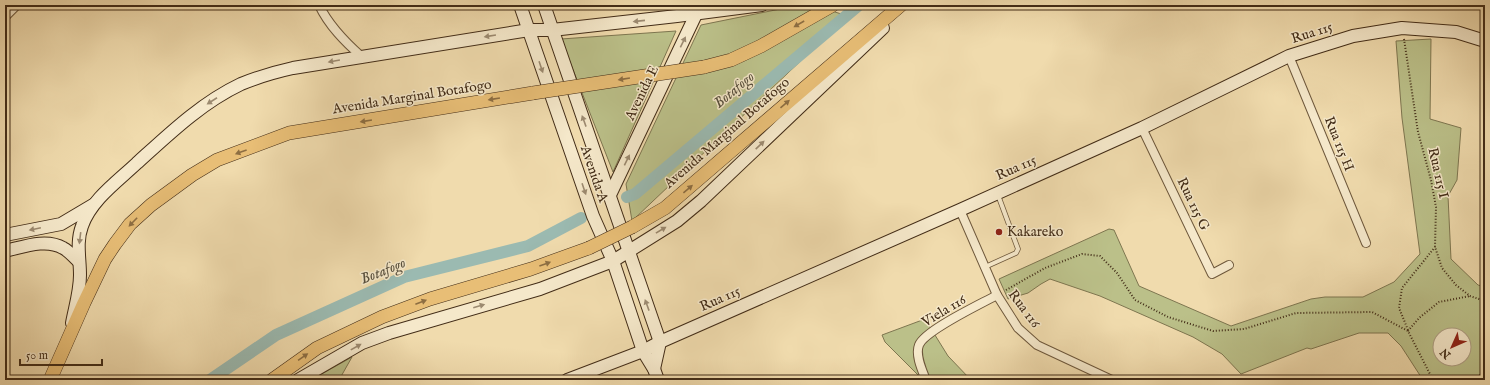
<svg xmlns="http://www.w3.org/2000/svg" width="1490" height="385" font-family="'IM FELL English',serif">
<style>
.green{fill:#bbc089;stroke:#7e7650;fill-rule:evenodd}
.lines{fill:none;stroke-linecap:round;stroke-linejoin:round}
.canal{stroke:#9bbab1;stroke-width:12}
.lane-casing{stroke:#6e583c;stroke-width:5.5}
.street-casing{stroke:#6e583c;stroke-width:10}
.secondary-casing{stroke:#422c17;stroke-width:14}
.primary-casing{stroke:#422c17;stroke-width:14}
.path{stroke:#422c17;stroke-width:2;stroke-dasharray:1 2;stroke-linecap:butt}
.lane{stroke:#f5e8ca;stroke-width:4}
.street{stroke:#f5e8ca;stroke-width:8}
.secondary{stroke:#f5e8ca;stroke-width:12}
.primary{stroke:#e8be76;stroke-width:13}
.primary-bridge-casing{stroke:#422c17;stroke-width:14;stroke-linecap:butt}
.primary-bridge{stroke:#e8be76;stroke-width:13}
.oneway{fill:#9c8a70}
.oneway2{fill:#8d6e42}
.poi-dot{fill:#8f2418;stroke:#f5e8ca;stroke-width:1.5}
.labels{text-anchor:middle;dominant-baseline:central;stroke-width:3;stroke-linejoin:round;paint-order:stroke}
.street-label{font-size:14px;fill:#422c17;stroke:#f5e8ca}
.poi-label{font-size:14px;fill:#422c17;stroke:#f5e8ca;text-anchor:start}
.water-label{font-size:15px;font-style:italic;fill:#58503e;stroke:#f5e8ca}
</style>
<rect width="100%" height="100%" fill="#f0dbad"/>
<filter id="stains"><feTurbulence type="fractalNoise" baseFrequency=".005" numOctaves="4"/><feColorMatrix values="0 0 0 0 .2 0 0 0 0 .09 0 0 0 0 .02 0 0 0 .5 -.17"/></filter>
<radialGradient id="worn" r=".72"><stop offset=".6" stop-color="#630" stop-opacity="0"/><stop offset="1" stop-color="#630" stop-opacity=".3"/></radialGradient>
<g class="green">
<polygon points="800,5 812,5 848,16 632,221 626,184 701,25"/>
<polygon points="676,31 613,172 561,39"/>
<path d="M1431,39l-1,80 31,9 -4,52 -9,16 3,63 27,26 7,2v93h-62l-22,-34 -13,-13h-29l-48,16 -4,-1 -66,26 -19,-20 -29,-17 -93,-41 -50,-17 -9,5 -13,9 -20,6 -9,-20 110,-50 5,1 25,56 92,40 80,-27 14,-2h38l31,-15 26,-28 -18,-136 -6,-77zM1440,335h24v24h-24z"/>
<polygon points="925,319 948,356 971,380 922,380 920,377 885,342 882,335"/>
<polygon points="352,357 339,380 311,380"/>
</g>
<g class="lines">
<g class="canal">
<polyline points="627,197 635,194 859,5"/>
<polyline points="210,380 276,335 404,277 528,246 581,218"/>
</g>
<g class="lane-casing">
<polyline id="lane" points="985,267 1016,253 1018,249 998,195"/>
</g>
<g class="street-casing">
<g id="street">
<path d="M319,5c10,21 26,37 43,52"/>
<polyline points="5,17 17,5"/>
<polyline points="1289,56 1366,243"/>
<polyline points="1142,128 1212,274 1229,265"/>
<polyline points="960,210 997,295 1018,328 1037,345 1112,380"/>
<path d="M926,380c-4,-10 -11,-25 -7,-35 6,-15 62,-41 78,-50"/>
</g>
</g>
<g class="secondary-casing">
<g id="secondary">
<polyline points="520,5 593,216 613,261 643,351 654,369 658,380"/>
<polyline points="544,5 660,342"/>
<polyline points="610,195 699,8"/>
<polyline points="5,235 61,224 93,205"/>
<path d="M5,251c18,-4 41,-13 58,-3 6,3 11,9 16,14"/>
<path d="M72,323c3,-16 8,-32 8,-48 0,-17 -4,-33 2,-49 9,-26 36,-45 55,-63 32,-29 64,-60 104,-79 17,-7 34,-12 52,-16l236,-38h23l125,-14 85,-11"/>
<polyline points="654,369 660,342"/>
<polyline points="298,380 362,343 389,333 540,289 613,261 677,221 701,201 883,28"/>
<polyline points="567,380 643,351 660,342 960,210 1142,128 1289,56 1353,36 1402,28 1456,32 1485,41"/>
</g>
</g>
<g class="primary-casing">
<g id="primary">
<polyline points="704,67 731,60 761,46 833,5"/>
<polyline points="632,227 665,208 901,5"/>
<polyline points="50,380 84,303 105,259 115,244 130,224 151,205 192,175 217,160 289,133 533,93"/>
<polyline points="272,380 317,348 382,317 430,299 531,269 589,248"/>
</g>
</g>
<g class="path">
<polyline points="1404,39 1418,132 1431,180 1436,207 1435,247 1442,268 1456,285 1470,296 1485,301"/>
<polyline points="1006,290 1045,268 1082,254 1100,256 1117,273 1135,300 1168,317 1213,331 1244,329 1296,313 1372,312 1408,331 1433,380"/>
<polyline points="1408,330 1399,308 1402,288 1435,247"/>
<polyline points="1408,331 1419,318 1439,302 1470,296"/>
<polyline points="1476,380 1485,369"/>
</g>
<use href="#lane" class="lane"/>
<use href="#street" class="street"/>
<use href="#secondary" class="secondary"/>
<use href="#primary" class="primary"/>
<g class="primary-bridge-casing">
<g id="primary-bridge">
<polyline points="533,93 704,67"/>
<polyline points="589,248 632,227"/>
</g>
</g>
<use href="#primary-bridge" class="primary-bridge"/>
</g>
<defs><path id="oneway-solid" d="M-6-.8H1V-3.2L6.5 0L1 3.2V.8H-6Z"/></defs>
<g class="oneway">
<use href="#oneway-solid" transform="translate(639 21) rotate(174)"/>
<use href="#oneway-solid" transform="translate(490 36) rotate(171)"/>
<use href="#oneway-solid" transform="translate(683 42) rotate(-64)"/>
<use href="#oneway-solid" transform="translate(334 61) rotate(170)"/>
<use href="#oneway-solid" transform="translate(541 67) rotate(71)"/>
<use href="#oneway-solid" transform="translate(212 101) rotate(147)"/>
<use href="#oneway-solid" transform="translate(584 121) rotate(-110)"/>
<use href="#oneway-solid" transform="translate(760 145) rotate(-44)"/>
<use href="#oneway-solid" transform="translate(627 160) rotate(-64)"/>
<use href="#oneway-solid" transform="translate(584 189) rotate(71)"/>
<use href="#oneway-solid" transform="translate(35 229) rotate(168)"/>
<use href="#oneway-solid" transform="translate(661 230) rotate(-31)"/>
<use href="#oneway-solid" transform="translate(80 238) rotate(97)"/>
<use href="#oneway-solid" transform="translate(647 305) rotate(-110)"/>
<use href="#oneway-solid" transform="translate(479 306) rotate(-16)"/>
<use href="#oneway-solid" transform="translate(356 347) rotate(-29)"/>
</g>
<g class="oneway2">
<use href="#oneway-solid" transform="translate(799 24) rotate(150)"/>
<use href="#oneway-solid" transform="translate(624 79) rotate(171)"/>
<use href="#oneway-solid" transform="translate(494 99) rotate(171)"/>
<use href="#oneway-solid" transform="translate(785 104) rotate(-41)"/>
<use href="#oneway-solid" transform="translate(366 121) rotate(171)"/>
<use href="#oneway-solid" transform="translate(241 152) rotate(160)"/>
<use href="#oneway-solid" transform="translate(688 189) rotate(-40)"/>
<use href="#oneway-solid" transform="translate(133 222) rotate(134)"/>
<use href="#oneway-solid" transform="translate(545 264) rotate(-20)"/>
<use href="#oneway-solid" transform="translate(421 302) rotate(-21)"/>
<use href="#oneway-solid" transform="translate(303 357) rotate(-35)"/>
</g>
<circle class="poi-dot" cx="999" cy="232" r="4"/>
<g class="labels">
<g class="street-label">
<text transform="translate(1312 33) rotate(-18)">Rua 115</text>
<text transform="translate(642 93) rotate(-64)">Avenida E</text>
<text transform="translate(412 97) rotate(-9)">Avenida Marginal Botafogo</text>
<text transform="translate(727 133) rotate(-41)">Avenida Marginal Botafogo</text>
<text transform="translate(1339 144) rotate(68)">Rua 115 H</text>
<text transform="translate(1016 168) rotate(-24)">Rua 115</text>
<text transform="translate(1438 173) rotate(77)">Rua 115 I</text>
<text transform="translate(594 174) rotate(71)">Avenida A</text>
<text transform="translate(1193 204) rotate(64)">Rua 115 G</text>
<text transform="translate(720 299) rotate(-24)">Rua 115</text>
<text transform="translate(1024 309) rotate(53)">Rua 116</text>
<text transform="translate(944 311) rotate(-31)">Viela 116</text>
</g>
<g class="poi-label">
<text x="1007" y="232">Kakareko</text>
</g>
<g class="water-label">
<text transform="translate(734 90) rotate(-40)">Botafogo</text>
<text transform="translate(383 271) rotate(-22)">Botafogo</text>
</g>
</g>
<rect width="1490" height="385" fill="none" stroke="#f0dbad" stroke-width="20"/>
<rect x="6" y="6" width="1478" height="373" fill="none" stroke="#422c17" stroke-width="2"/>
<rect x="10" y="10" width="1470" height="365" fill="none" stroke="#422c17"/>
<g transform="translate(1452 347) rotate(225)"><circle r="19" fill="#f5e8ca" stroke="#ad9d82"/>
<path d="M0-3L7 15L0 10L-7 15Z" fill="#8f2418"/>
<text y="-6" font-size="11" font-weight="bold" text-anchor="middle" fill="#422c17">N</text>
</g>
<path d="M20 359v6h82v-6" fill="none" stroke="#422c17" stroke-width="2"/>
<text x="26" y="359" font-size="12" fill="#422c17" stroke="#f5e8ca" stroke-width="3" paint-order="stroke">50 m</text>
<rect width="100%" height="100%" filter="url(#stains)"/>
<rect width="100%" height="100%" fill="url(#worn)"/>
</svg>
